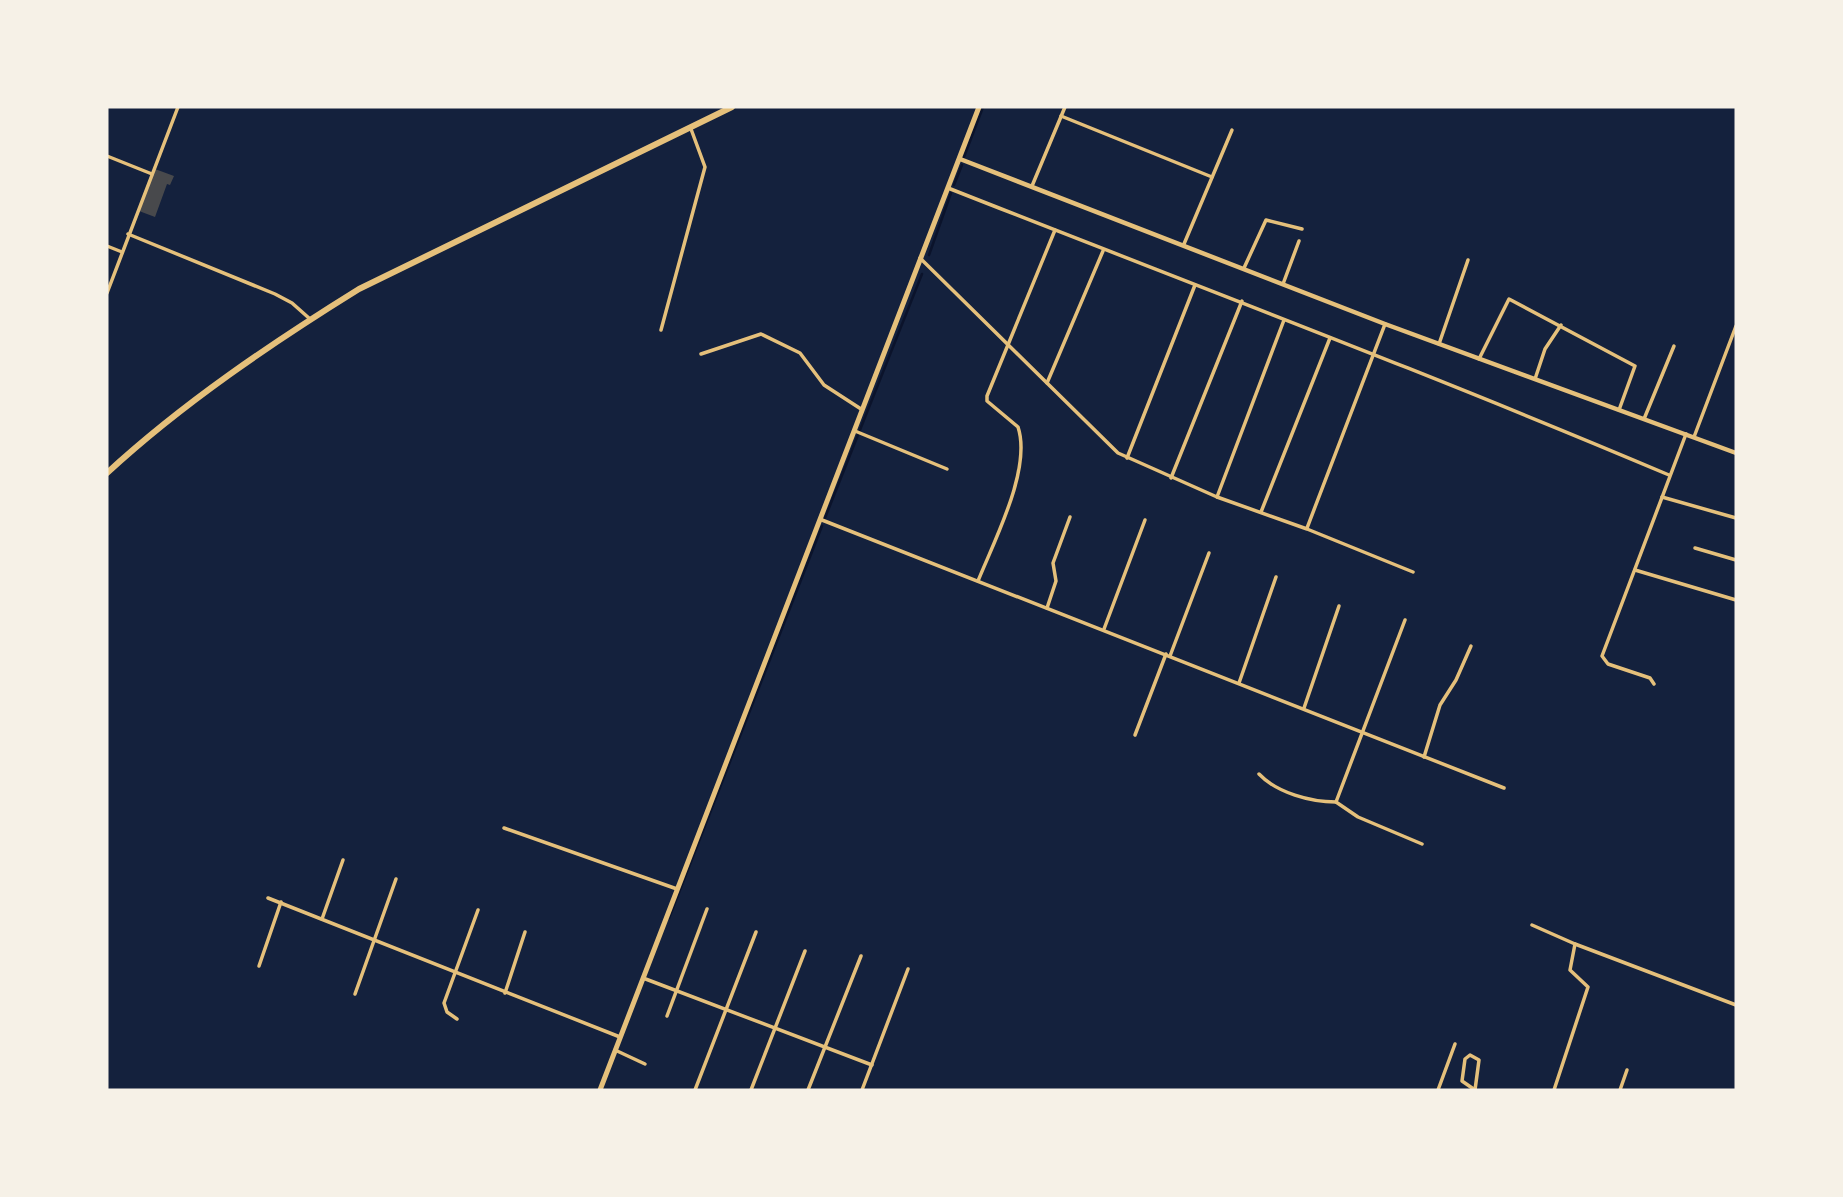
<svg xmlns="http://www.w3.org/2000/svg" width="1843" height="1197" font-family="Lato,sans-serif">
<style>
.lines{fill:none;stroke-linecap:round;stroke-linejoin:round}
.stream{stroke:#0b132b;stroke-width:2.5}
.building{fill:#48494c}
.minor{stroke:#e5c07b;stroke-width:3.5}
.tertiary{stroke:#e5c07b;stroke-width:4.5}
.secondary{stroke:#e5c07b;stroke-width:5}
.primary{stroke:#e5c07b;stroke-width:6}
</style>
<rect width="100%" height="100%" fill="#14213d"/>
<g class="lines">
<g class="stream">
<polyline points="964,157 983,107"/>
<polyline points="954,185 962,165"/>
<polyline points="929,255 951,193"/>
<polyline points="825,518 922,274"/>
<polyline points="669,918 822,526"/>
</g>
</g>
<polygon class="building" points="155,169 174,176 170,185 167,184 155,217 139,211"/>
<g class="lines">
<g class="minor">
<polyline points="1061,116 1212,177"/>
<polyline points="107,156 152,174"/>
<polyline points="1032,186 1065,107"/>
<path d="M948,188c241,95 483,186 721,287"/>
<polyline points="128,234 275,294 292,303 310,319"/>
<polyline points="1184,244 1232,130"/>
<polyline points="107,246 122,252"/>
<polyline points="920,258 1118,453 1217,497 1307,529 1413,572"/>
<polyline points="1244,268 1266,220 1302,229"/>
<polyline points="1283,284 1299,241"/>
<polyline points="107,293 178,107"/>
<polyline points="661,330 705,167 691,129"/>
<polyline points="1439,344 1468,260"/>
<polyline points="701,354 761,334 800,353 824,385 861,409"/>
<polyline points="1479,359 1509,299 1635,366 1619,410"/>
<polyline points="1535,379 1545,349 1561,325"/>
<polyline points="1047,383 1103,251"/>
<polyline points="1644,419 1674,346"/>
<polyline points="855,431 947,469"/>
<polyline points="1694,437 1736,326"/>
<polyline points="1127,458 1195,285"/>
<polyline points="1171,478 1242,301"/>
<polyline points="1217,497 1284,320"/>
<polyline points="1662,497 1736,518"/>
<polyline points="1261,512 1330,338"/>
<polyline points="822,520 1504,788"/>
<polyline points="1307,528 1385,324"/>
<polyline points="1695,548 1736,560"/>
<polyline points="1635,570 1736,600"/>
<path d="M978,581c16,-40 54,-112 40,-154l-31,-26v-5l68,-166"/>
<polyline points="1047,608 1056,581 1053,563 1070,517"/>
<polyline points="1405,620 1336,802 1358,817 1422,844"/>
<polyline points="1104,629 1145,520"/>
<polyline points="1170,656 1209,553"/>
<polyline points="1239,683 1276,577"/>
<polyline points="1654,684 1650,678 1608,664 1602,656 1686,434"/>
<polyline points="1304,708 1339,606"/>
<polyline points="1135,735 1166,654"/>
<polyline points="1424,757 1440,705 1456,680 1471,646"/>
<path d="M1259,774c18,19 52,28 77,28"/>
<polyline points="504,828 677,889"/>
<polyline points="268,898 620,1037"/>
<polyline points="322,919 343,860"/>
<polyline points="1532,925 1575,944 1570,970 1588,987 1554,1090"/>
<polyline points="1575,944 1736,1005"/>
<polyline points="259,966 281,902"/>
<polyline points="643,978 872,1065"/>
<polyline points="505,993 525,932"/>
<polyline points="355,994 396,879"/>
<polyline points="667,1016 707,909"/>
<polyline points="457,1019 447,1012 444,1003 478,910"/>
<polyline points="615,1050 645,1064"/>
<polyline points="695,1090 756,932"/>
<polyline points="751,1090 805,951"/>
<polyline points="808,1090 861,956"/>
<polyline points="862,1090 908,969"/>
<polyline points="1438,1090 1455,1044"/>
<polyline points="1475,1090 1462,1081 1465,1059 1470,1055 1479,1060 1475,1090"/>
<polyline points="1620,1090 1627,1070"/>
</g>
<polyline class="tertiary" points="960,159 1385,324 1736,453"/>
<polyline class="secondary" points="600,1090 979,107"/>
<path class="primary" d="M107,473c76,-70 165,-130 252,-184l373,-182"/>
</g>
<rect width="1843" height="1197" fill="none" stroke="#f6f1e7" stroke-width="217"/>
</svg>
